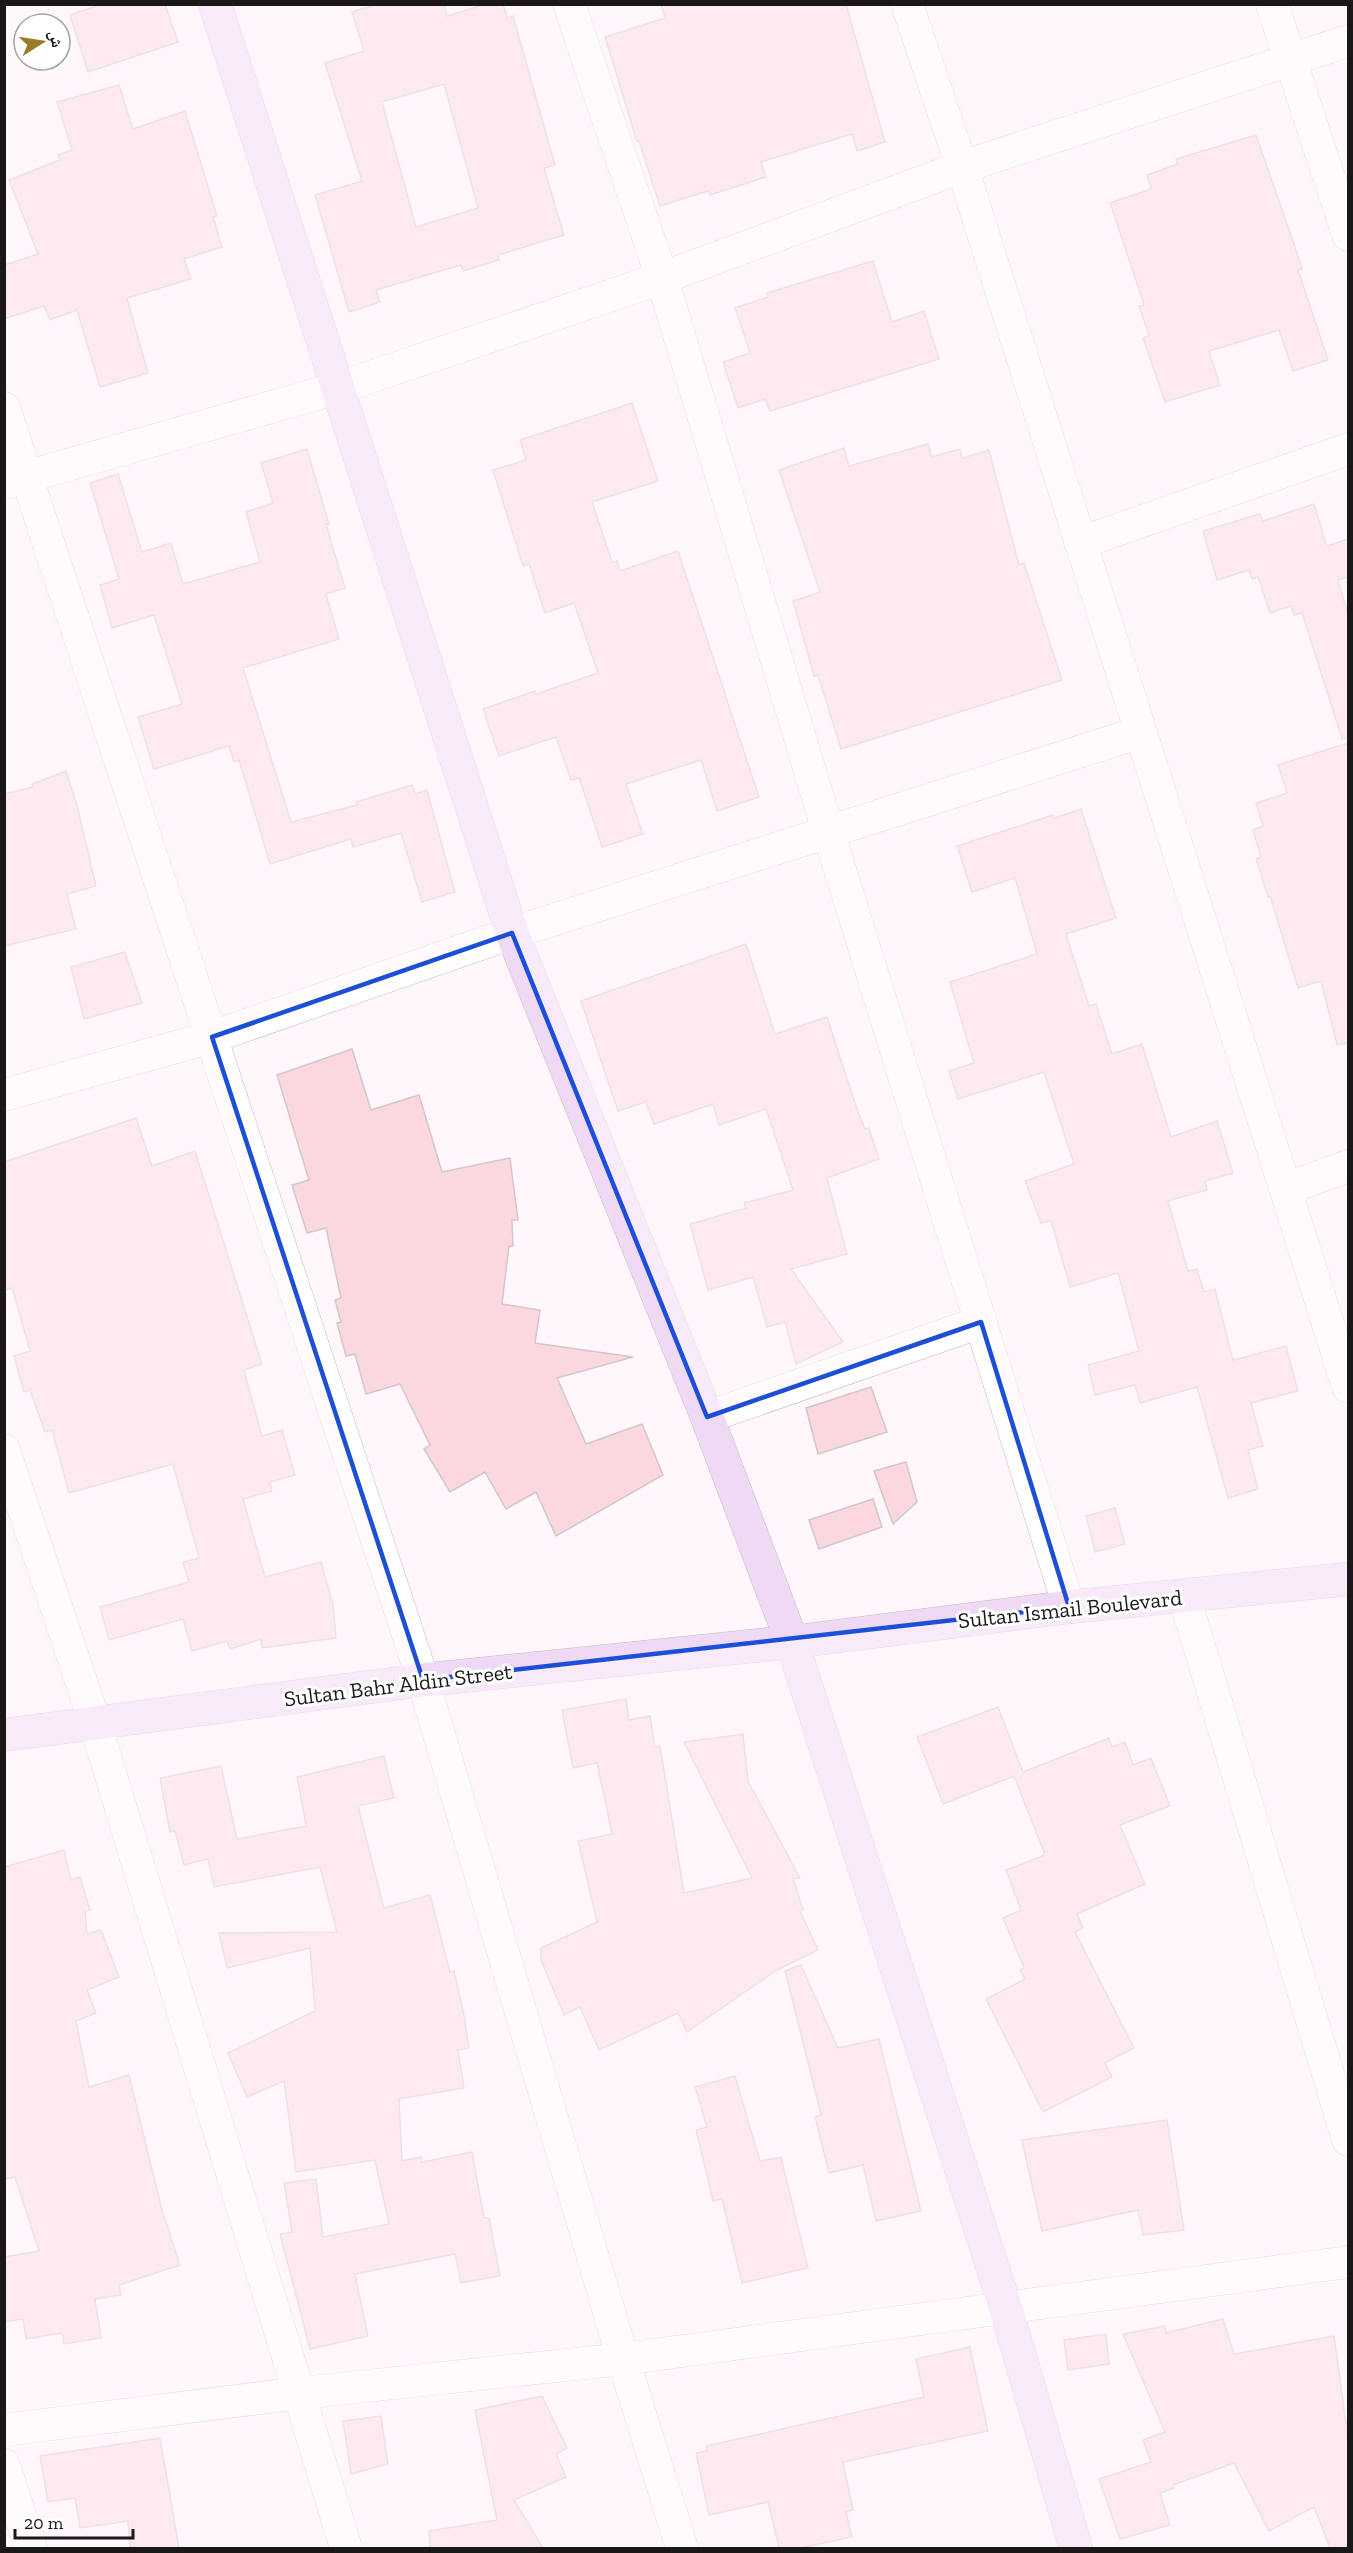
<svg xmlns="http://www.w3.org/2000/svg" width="1353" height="2553" font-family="'Zilla Slab','Noto Naskh Arabic',serif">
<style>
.building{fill:#fbd7df;stroke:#d3c7ca;stroke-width:1.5;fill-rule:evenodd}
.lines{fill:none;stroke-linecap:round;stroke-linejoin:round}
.street-casing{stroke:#c3bac0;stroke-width:33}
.secondary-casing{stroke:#c3bac0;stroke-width:34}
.street{stroke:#fff;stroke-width:32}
.secondary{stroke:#f0d9f5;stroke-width:33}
.marked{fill:none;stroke:#1d4ed8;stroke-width:4.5;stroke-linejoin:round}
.labels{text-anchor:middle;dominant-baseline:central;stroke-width:6;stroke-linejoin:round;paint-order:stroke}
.street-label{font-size:22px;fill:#1a1719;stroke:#fff}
</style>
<rect width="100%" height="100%" fill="#fff7fc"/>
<g class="building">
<polygon points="102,4 165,4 178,42 88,72 70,15"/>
<path d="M377,4h67l3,12 39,-12h17l4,14 6,-2 42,149 -11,3 20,67 -66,20 1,5 -36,11 -2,-6 -85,25 4,12 -31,10 -34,-117 47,-14 -37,-118 39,-12 -12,-39zM444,84l34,124 -62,19 -34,-125z"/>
<polygon points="661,4 846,4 885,142 857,151 852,134 761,162 766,177 710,195 708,191 660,206 639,141 637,142 605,37 665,18"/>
<polygon points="119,85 133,129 185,111 217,216 213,217 222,247 184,259 191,279 127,298 148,373 100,387 77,310 50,320 44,306 4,319 4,265 38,254 9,180 60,160 58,155 72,150 57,102"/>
<polygon points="1256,135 1294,244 1302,269 1298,270 1328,360 1293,371 1279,330 1209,351 1220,385 1165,402 1143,338 1149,336 1139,306 1144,305 1110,203 1151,189 1147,175 1178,164 1176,159"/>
<polygon points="873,261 892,322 924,311 939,359 770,411 765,399 738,408 723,362 750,353 735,308 768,297 767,293"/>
<polygon points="632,403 658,481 592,502 612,562 617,561 620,571 678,551 759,797 717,811 701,760 626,784 643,834 602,847 579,778 571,780 556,737 499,756 483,709 535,691 536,694 598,673 574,603 545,613 529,564 523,566 493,470 526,460 520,440"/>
<polygon points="928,444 932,457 960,449 962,458 989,450 1019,565 1024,563 1062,680 841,749 818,675 814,676 793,601 820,592 779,470 844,448 849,466"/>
<polygon points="307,449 329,524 326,524 345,588 326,594 339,639 243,668 291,822 357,805 356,802 412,785 415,794 427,790 455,892 422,902 401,833 353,847 351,839 270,864 239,760 234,762 229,746 154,769 138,717 182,704 154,615 112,628 100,585 119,579 90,483 118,474 142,552 171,543 183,584 260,562 246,512 273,503 261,463"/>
<polygon points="1314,504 1327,546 1348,539 1348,577 1338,580 1348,614 1348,738 1342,739 1302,613 1294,615 1291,606 1270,613 1258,577 1252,579 1249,570 1217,580 1203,531 1260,514 1263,521"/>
<polygon points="1348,743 1348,1043 1337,1045 1321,981 1298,988 1270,896 1268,897 1256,859 1261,857 1253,830 1263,826 1256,803 1287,793 1278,765"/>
<polygon points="66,771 78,809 96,886 67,894 76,929 4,946 4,794 33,787 32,784"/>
<polygon points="1081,809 1116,918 1066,934 1089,1006 1096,1004 1112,1054 1142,1044 1171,1137 1217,1121 1233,1173 1205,1181 1207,1190 1168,1201 1188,1271 1197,1269 1204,1292 1215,1289 1233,1360 1286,1346 1298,1391 1251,1403 1263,1446 1248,1450 1258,1489 1228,1498 1197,1387 1140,1403 1135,1385 1095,1395 1088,1365 1139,1351 1118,1273 1070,1287 1051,1221 1041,1223 1025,1181 1074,1164 1044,1072 958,1099 949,1071 974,1063 950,982 1037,954 1015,878 972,892 957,846 1053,815 1054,818"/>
<polygon points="746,944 775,1034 827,1017 857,1109 865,1129 869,1128 879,1159 827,1178 847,1254 791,1269 843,1342 796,1364 785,1322 767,1327 753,1277 708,1290 690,1224 746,1208 744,1203 793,1190 766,1109 719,1125 713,1104 654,1124 646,1102 618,1111 581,1001"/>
<polygon points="125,952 142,1003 84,1019 71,967"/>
<polygon points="352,1049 371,1110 419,1095 442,1172 510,1158 518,1220 512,1220 513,1246 509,1246 502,1304 540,1310 535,1343 633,1357 557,1378 586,1444 642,1424 663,1475 556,1536 536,1492 506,1509 485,1472 450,1492 424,1449 430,1445 400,1384 366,1394 355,1354 346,1356 337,1323 341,1322 335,1300 341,1298 326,1228 307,1233 292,1185 309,1180 277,1075"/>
<polygon points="136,1118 152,1166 195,1151 262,1364 244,1370 262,1436 282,1430 295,1475 270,1482 272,1491 243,1499 265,1577 321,1562 333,1605 336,1638 262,1648 261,1639 230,1649 227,1641 192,1651 183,1619 109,1640 100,1607 189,1582 183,1562 199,1558 173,1464 69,1493 52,1430 45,1432 30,1390 24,1392 14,1356 30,1351 12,1288 4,1291 4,1162"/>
<polygon points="871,1387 887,1432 818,1454 806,1408"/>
<polygon points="906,1462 917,1502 893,1524 874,1471"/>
<polygon points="873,1499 882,1527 819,1549 809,1520"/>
<polygon points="1115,1508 1125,1544 1095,1552 1086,1516"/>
<polygon points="626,1699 629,1720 650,1716 655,1747 660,1746 684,1893 752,1878 684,1742 743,1734 748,1781 800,1878 793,1878 803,1910 800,1911 818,1950 777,1970 687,2032 678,2013 599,2050 580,2007 564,2015 541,1960 541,1948 597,1922 578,1841 612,1834 597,1763 573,1768 562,1710"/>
<polygon points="998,1707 1023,1772 1109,1738 1112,1747 1125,1742 1133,1765 1151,1758 1170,1806 1120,1825 1145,1884 1077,1914 1083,1928 1075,1932 1134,2048 1105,2063 1112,2077 1043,2112 986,1999 1025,1979 1020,1970 1024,1968 1003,1918 1021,1910 1006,1870 1045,1855 1014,1776 943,1804 917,1737"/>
<polygon points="384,1756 394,1798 358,1806 384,1908 430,1895 450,1972 454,1971 464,2015 469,2048 458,2050 464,2088 399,2099 402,2161 421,2157 422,2162 472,2152 484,2218 489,2218 500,2276 461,2283 455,2254 355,2274 368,2336 310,2349 280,2234 292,2232 284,2183 316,2179 323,2237 389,2224 375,2160 296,2172 284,2081 247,2097 228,2053 315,2011 310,1948 227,1968 219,1933 337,1932 320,1867 214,1887 208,1859 184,1865 175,1831 170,1832 160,1778 221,1766 237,1839 306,1826 297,1777"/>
<polygon points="64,1850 71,1880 80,1877 90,1910 85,1911 87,1934 101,1930 119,1977 87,1990 96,2013 76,2021 89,2087 129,2075 162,2210 180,2265 119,2285 121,2295 95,2299 101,2338 64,2344 62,2333 26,2339 23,2319 4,2322 4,2257 39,2251 15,2177 4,2179 4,1867"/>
<polygon points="801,1965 838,2048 879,2039 921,2211 876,2221 863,2165 829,2173 815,2117 821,2115 785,1971"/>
<polygon points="735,2076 760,2161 781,2157 808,2268 742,2283 722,2199 713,2201 696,2130 707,2127 695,2087"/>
<polygon points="1167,2120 1184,2230 1143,2235 1138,2210 1042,2231 1022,2140"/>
<polygon points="1223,2319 1234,2354 1334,2336 1348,2438 1348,2548 1330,2548 1314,2507 1269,2531 1234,2463 1173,2485 1174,2488 1160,2493 1170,2525 1120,2539 1099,2479 1151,2462 1143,2440 1165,2432 1123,2334 1165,2326 1166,2333"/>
<polygon points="1106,2334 1109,2364 1068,2370 1064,2340"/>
<polygon points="970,2347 988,2431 843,2462 853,2510 846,2512 852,2537 800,2548 779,2548 768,2502 709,2515 696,2453 707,2451 706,2446 924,2397 916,2359"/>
<polygon points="542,2396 567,2448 556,2454 566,2477 514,2500 543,2548 430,2548 429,2531 497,2520 475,2410"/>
<polygon points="381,2416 388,2464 351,2474 343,2421"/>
<polygon points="160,2438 179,2548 130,2548 128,2521 80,2528 75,2498 48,2502 40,2456"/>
</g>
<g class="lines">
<g class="street-casing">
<g id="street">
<polyline points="569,4 662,278 828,831 1069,1607"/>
<polyline points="907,4 962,167 1348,1387"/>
<polyline points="1272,4 1348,235"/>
<polyline points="4,408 423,1680 623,2359 682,2548"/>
<polyline points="4,483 338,388 662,278 962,167 1348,41"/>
<polyline points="1080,543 1348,449"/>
<polyline points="4,1095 212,1037 512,933 1141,732"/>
<polyline points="1286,1189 1348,1166"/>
<polyline points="707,1417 981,1322"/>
<polyline points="4,1450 95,1723 346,2548"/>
<polyline points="1184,1596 1348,2140"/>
<polyline points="4,2430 300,2393 623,2359 1348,2262"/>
<polyline points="4,2465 31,2548"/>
</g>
</g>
<g class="secondary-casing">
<g id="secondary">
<polyline points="215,4 512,933 707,1417 792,1642 1006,2309 1076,2548"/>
<polyline points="4,1735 423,1680 792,1642 1069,1607 1348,1579"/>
</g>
</g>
<use href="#street" class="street"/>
<use href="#secondary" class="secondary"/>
</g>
<path d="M0 0H1353V2553H0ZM512,933l195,484 274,-95 88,285 -646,73 -211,-643z" fill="#fff7fc" fill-opacity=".55" fill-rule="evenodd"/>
<path class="marked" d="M512,933l195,484 274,-95 88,285 -646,73 -211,-643z"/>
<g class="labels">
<g class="street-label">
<text transform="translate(1070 1609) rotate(-6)">Sultan Ismail Boulevard</text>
<text transform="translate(398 1685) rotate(-7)">Sultan Bahr Aldin Street</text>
</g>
</g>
<rect width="1353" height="2553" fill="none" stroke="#1a1719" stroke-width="12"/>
<g transform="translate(42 42) rotate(78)"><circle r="28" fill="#ffffff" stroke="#a3a2a3" stroke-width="1.5"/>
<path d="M0-4.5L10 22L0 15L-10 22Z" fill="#9a7c25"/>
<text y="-9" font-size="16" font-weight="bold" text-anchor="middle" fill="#1a1719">ش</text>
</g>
<path d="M15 2529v9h118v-9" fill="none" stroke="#1a1719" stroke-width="3"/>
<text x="24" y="2529" font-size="18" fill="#1a1719" stroke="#ffffff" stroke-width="4.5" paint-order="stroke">20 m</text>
</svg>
